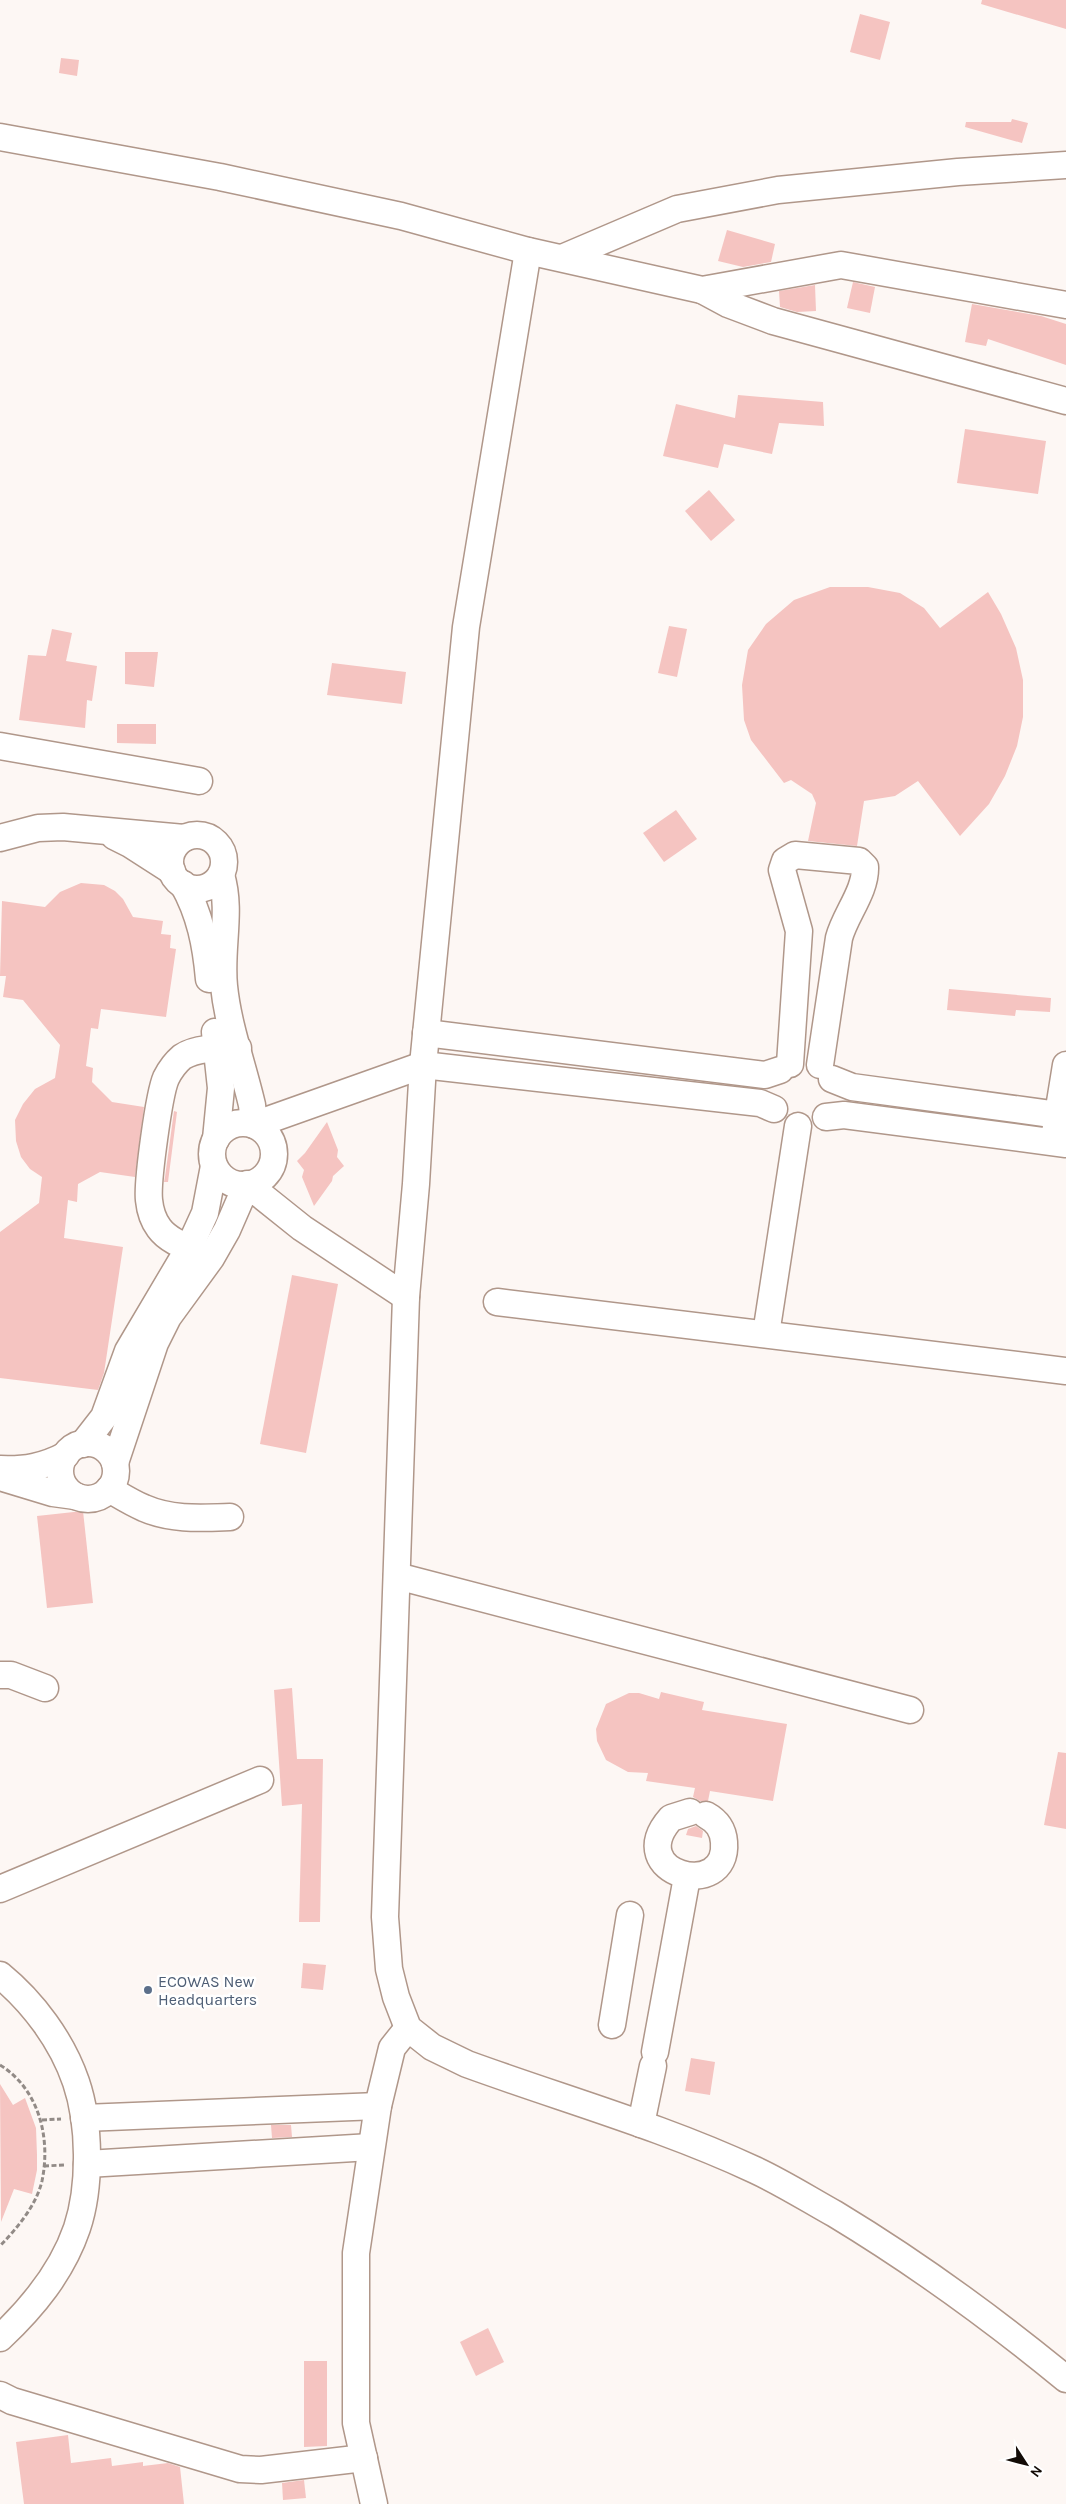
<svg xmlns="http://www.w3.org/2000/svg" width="1066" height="2504" font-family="Karla,sans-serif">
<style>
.building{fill:#f5c4c1}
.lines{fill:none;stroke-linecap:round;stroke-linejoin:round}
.minor-casing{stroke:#b0978a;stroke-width:29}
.path{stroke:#928b87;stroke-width:3;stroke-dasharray:5 2.5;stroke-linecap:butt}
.minor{stroke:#fff;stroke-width:26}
.service-dot{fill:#5c6f8a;stroke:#fff;stroke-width:2}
.labels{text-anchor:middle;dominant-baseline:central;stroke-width:5;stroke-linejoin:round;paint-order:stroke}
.service-label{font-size:16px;fill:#4e5e75;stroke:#fff;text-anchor:start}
</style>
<rect width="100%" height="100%" fill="#fdf7f4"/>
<g class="building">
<polygon points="982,0 1066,0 1066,29 981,4"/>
<polygon points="860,14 890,22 880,60 850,52"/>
<polygon points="61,58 79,60 77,76 59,73"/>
<polygon points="1012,119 1028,123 1022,143 965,127 966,122 1011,122"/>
<polygon points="727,230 775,244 771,262 743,267 718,261"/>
<polygon points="853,282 875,287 870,313 847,308"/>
<polygon points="815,285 816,311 797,312 780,307 779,291"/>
<polygon points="972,304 1041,316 1066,324 1066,365 988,339 986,346 965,342"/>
<polygon points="738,395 823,402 824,426 779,423 772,454 724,444 718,468 663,456 676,404 735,418"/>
<polygon points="965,429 1046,441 1038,494 957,483"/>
<polygon points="709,490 735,520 711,541 685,511"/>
<polygon points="830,587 868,587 900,593 924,608 940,628 988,592 1001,614 1016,648 1023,680 1023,717 1017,746 1005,776 989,804 960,836 918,781 895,796 864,801 857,846 808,841 816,803 812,794 791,780 784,783 751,740 744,720 742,685 748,650 766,624 794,600"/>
<polygon points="669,626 687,629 677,677 658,673"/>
<polygon points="52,629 72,633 66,661 97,666 92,701 87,700 85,728 19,720 28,655 46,656"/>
<polygon points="125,652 158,652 154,687 125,684"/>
<polygon points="332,663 406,672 402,704 327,695"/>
<polygon points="117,724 156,724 156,744 117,743"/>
<polygon points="676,810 697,839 664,862 643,833"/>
<polygon points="81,883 104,885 115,891 123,899 133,917 163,921 161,934 171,935 170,948 176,949 166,1017 101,1009 98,1029 91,1028 86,1066 93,1068 92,1082 112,1102 144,1107 135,1177 100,1172 78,1184 77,1202 68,1200 64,1238 123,1247 104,1373 98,1390 0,1378 0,1232 39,1203 42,1177 30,1169 21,1157 16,1141 15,1120 23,1104 35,1089 55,1078 60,1045 23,1000 3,997 6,976 0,976 2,901 45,907 60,892"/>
<polygon points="949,989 1051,998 1050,1012 1016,1010 1015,1016 947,1010"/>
<polygon points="174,1111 177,1112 168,1182 164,1182 165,1177"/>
<polygon points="327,1122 338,1150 337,1157 344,1166 333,1176 332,1181 314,1206 302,1177 304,1170 297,1161 305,1153"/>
<polygon points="292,1275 338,1284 306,1453 260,1444"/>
<polygon points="83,1511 93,1603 47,1608 37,1516"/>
<polygon points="292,1688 297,1759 323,1759 320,1922 299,1922 302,1804 282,1806 274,1690"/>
<polygon points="661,1692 704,1702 702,1710 787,1724 773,1801 710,1791 708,1801 700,1801 693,1797 695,1788 646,1781 648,1773 628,1772 606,1760 597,1741 596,1729 606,1704 629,1693 639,1693 659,1699"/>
<polygon points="1058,1752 1066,1753 1066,1829 1044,1825"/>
<polygon points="696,1826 703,1831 702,1838 686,1835 688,1829"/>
<polygon points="303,1963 326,1965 323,1990 301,1988"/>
<polygon points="691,2058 715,2062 710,2095 685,2091"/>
<polygon points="0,2084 13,2105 25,2098 36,2128 37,2155 37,2170 32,2194 14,2189 1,2222"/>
<polygon points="271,2125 291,2125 292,2137 272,2138"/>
<polygon points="488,2328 504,2362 476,2376 460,2342"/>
<polygon points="304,2361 327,2361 327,2446 304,2447"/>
<polygon points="68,2435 71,2463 111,2458 112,2466 143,2462 143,2466 168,2463 180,2467 184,2504 24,2504 16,2442"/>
<polygon points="304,2480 306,2498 283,2500 282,2483"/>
</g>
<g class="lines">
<g class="minor-casing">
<g id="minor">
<polyline points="0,137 220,177 401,216 528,251 702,290 841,265 1066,305"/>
<path d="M528,251l-62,376 -43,438 -7,119 -10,113 -21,620 4,52 7,28 12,31 24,19 35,17c96,35 196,63 288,106 28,13 53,29 80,44 81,49 158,105 231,165"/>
<polyline points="562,258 677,209 778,190 958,172 1066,165"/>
<polyline points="702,290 728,304 773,321 1066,401"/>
<polyline points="0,746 199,781"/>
<circle cx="197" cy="862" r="27"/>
<polyline points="114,836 130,844 172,871"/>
<polyline points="0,838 38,828 63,827 184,838"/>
<path d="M221,875c11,36 -1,73 3,111 4,40 19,80 28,119l2,20 169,-60 337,38 14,6"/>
<path d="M183,884c17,30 23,61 26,95"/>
<polyline points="215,1032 221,1088 216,1139"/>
<polyline points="426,1033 765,1075 780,1070"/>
<path d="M790,1064l9,-133 -17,-61 3,-9 10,-6 64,6 6,6c1,24 -20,48 -26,71l-19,127"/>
<polyline points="832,1079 852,1087 1066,1116"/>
<polyline points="826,1117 844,1115 1066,1144"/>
<circle cx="243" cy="1154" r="31"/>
<polyline points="1055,1133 1066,1065"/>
<path d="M205,1255c-15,-7 -36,-13 -46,-27 -6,-8 -9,-18 -10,-28 -2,-18 10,-106 17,-122 4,-8 9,-15 16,-21 15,-10 39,-9 56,-9"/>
<polyline points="497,1302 1066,1371"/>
<polyline points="766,1334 798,1126"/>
<circle cx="88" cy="1471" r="28"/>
<polyline points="83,1444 104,1417 128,1351 189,1248 205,1213 214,1166"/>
<polyline points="115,1463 155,1343 168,1317 211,1258 227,1230 247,1184 302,1228 406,1297"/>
<path d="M0,1469c25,1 43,-2 66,-14"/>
<polyline points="0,1477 53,1493 75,1496"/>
<path d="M109,1489c12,7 23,14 35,19 27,12 57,10 86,9"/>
<polyline points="397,1576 910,1710"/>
<polyline points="0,1675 11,1675 45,1688"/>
<path d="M690,1812l-19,6c-50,56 58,84 53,24 -1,-13 -7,-21 -18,-27"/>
<polyline points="0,1889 260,1780"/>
<path d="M0,1975c33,27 62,66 76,107 14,41 15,104 1,146 -15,44 -44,79 -77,110"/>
<polyline points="612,2025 630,1915"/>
<polyline points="655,2052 687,1877"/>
<polyline points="84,2118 378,2106"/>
<polyline points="641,2124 653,2066"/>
<polyline points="87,2164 371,2147"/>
<polyline points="0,2395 12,2401 240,2469 261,2470 364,2458"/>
<polyline points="374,2504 356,2423 356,2253 378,2106 392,2048 408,2028"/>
</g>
</g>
<g class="path">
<path d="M0,2065c39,24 51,73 42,116 -6,25 -25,47 -42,65"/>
<polyline points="42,2120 61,2119"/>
<polyline points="44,2166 64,2165"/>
</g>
<use href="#minor" class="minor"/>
</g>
<circle class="service-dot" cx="148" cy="1990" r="5"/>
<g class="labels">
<g class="service-label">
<text x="158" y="1981">ECOWAS New<tspan x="158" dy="18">Headquarters</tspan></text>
</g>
</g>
<g transform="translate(1026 2464) rotate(126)" stroke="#ffffff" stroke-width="4" paint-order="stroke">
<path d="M0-4L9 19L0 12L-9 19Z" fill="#130b06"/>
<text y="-8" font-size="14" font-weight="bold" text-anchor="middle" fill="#130b06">N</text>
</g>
</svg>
